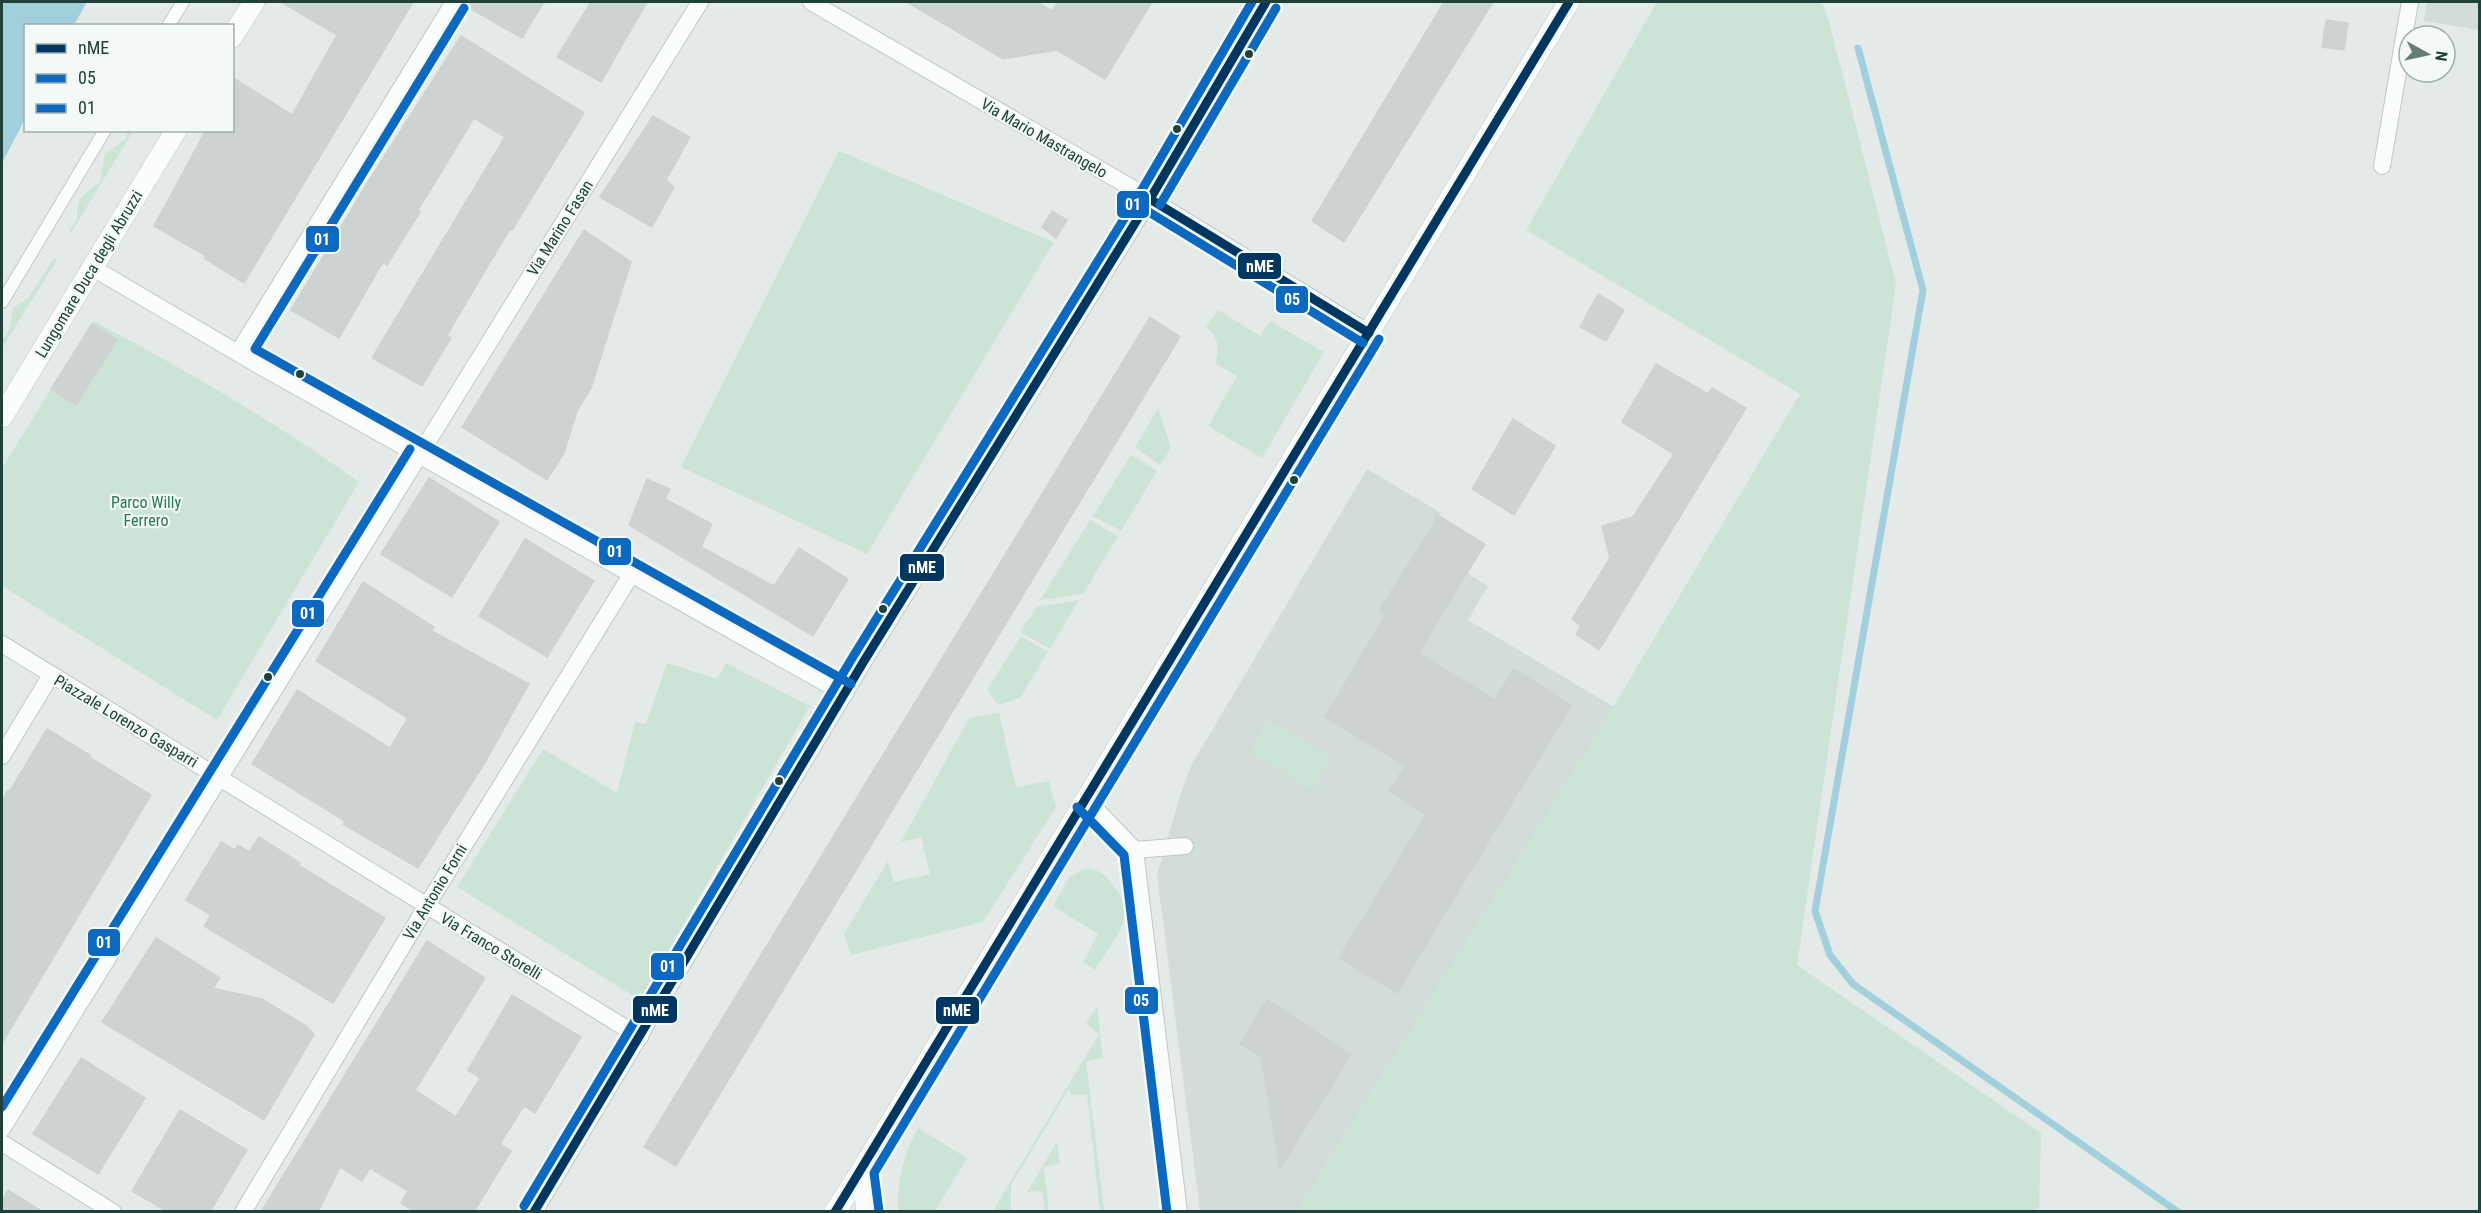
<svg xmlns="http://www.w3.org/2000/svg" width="2481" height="1213" font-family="'Roboto Condensed',sans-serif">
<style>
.built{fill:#d2dcd8}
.green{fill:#cce4d6}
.water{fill:#a2cfdc}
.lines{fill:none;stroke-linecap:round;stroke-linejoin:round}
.stream{stroke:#a2cfdc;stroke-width:7}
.building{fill:#ccd3d1;stroke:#cdd3d1;stroke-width:1.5}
.pedestrian-casing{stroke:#c1c7c5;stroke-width:14}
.minor-casing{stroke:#c1c7c5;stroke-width:18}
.tertiary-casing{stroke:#c1c7c5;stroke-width:22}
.pedestrian{stroke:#fbfcfc;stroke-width:12}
.minor{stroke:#fbfcfc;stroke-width:16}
.tertiary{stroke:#fbfcfc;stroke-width:21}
.bus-1-casing{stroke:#f2f9f6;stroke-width:14}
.bus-2-casing{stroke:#f2f9f6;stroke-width:14}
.bus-3-casing{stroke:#f2f9f6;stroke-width:14}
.bus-1{stroke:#00365f;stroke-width:9}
.bus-2{stroke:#0c69bf;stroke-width:9}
.bus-3{stroke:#0c69bf;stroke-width:9}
.bus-dot{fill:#20403a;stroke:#f2f9f6;stroke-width:2}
.labels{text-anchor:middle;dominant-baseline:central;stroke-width:4.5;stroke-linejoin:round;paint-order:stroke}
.street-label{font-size:16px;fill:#20403a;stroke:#f2f9f6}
.park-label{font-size:16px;fill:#277a4f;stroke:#f2f9f6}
.line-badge{stroke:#f2f9f6;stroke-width:2}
.badge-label{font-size:16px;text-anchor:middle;font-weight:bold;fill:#fff}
</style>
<rect width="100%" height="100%" fill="#e4eae8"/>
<g class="built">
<polygon points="2427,2 2479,2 2479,30 2424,21"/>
<polygon points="1367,469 1441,513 1432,528 1467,573 1488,586 1468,620 1614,707 1308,1193 1299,1211 1200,1211 1157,875 1180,796 1192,764"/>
</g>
<g class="green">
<polygon points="1657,2 1821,2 1828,17 1896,284 1797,965 2041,1133 2039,1209 2030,1212 1299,1211 1308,1193 1613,707 1800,394 1526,230"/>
<polygon points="128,131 133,131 71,233 69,231 77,219 77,209 81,197 100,182 105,154 126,139"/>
<polygon points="839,151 1054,242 867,554 681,467"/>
<polygon points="54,258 57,260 2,348 2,341 9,331 13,308 28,298"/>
<path d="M1218,310l42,26 10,-15 54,31 -62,106 -54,-32 29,-50 -22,-13c5,-14 4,-26 -9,-35z"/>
<path d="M93,321c92,48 182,101 266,161l-142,238 -215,-134v-118z"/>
<polygon points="1158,408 1171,448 1160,465 1135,447"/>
<polygon points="1131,455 1157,471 1121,531 1093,516"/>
<polygon points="1090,520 1118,536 1083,594 1040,600"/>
<polygon points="1079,600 1050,649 1020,632 1037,607"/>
<polygon points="1021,636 1048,652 1020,698 998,705 987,690"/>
<polygon points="667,663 717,679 726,663 810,706 640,1000 457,887 543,749 617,793 635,722 646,724"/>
<polygon points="999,713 1016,787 1049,781 1056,807 983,922 851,955 844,934 888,861 894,882 930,874 921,837 901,842 969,718"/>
<polygon points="1269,719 1331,758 1312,790 1249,752"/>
<path d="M1083,869c14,-1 20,4 28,14 30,33 3,55 -16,87l-12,-8 15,-28 -45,-28 16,-28z"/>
<polygon points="1097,1006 1103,1058 1086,1061 1104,1211 1100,1211 1087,1094 1071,1095 1069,1089 1011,1185 1011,1210 993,1211 1099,1034 1086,1024"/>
<path d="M918,1128l49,30 -32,53h-37c-2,-29 6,-57 20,-83z"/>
<polygon points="1057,1142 1060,1163 1044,1167 1049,1211 1045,1211 1042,1191 1027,1192"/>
</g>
<polygon class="water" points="2,2 87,2 74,25 26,26 25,119 2,163"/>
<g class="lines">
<polyline class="stream" points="1858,48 1923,290 1815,911 1830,955 1853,984 2178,1212"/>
</g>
<g class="building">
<polygon points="281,2 413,2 244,283 204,258 206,256 154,226 206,130 232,130 232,77 292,115 337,35"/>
<polygon points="464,2 544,2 522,38 464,5"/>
<polygon points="591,2 647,2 601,82 557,57"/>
<polygon points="907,2 1037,2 1052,11 1058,2 1152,2 1105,79 1057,50 1003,59"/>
<polygon points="1444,2 1493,2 1344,242 1312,221"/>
<polygon points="2326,20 2348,23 2344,50 2322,47"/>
<polygon points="461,36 584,113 512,230 510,229 447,335 451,338 422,386 372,358 505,137 474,118 418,210 420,212 387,265 383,262 339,338 291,310 368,182"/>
<polygon points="653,116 690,137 666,180 674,187 652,227 600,197"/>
<polygon points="1052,211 1067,220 1056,238 1042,227"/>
<polygon points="584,230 631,262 591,388 577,411 564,453 547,480 462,427"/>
<polygon points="1598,294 1624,310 1606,341 1580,327"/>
<polygon points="1150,317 1180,337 676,1166 644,1147"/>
<polygon points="92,324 117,340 76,405 51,389"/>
<polygon points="1656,364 1708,394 1712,388 1746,408 1599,650 1576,634 1581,626 1572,619 1610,558 1602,526 1633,517 1674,454 1622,422"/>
<polygon points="1513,419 1555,446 1514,515 1472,489"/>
<polygon points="429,478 499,522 452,597 381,554"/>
<polygon points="647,479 670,489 665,499 712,524 701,547 774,586 799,548 848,579 813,636 629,525"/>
<polygon points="1437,515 1485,544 1418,653 1495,700 1514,669 1571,705 1397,993 1339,958 1426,814 1389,791 1405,766 1325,717 1386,615 1379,610 1432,528"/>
<polygon points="525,539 594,581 547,657 479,616"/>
<polygon points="363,582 434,627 432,631 529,684 484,764 418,868 343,824 345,821 252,764 297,690 390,748 408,718 316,661"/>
<polygon points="47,729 90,755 89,757 151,795 2,1043 2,800 8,790 10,791"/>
<polygon points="259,837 300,863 298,865 385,918 333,1003 204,926 211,915 186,900 221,842 235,850 238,845 249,852"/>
<polygon points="156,938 220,978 213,988 262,999 306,1026 314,1034 264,1120 102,1022"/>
<polygon points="427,941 485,978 415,1090 456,1117 480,1078 468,1070 512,995 581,1037 535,1113 524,1106 500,1144 511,1151 474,1212 415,1212 401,1203 408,1191 370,1168 362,1181 340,1167 318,1212 261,1212"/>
<polygon points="1267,1000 1351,1054 1280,1169 1261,1056 1240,1044"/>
<polygon points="81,1058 145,1098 98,1174 33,1134"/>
<polygon points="180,1110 247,1150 210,1212 168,1212 132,1191"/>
<polygon points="8,1190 43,1212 2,1212 2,1200"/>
</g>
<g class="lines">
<g class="pedestrian-casing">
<g id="pedestrian">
<polyline points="168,26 183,2"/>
<polyline points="2,302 105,130"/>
</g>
</g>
<g class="minor-casing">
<g id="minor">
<polyline points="811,2 1137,191 1369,333"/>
<polyline points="2382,166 2410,2"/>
<polyline points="93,268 260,366 845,694"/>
<polyline points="238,353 454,2"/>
<polyline points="2,644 640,1037"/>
<polyline points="2,756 51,675"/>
<polyline points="1086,799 1135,850 1179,1212"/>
<polyline points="1135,850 1185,846"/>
<polyline points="2,1129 700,2"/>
<polyline points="2,1143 113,1212"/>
<polyline points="243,1212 426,907 631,575"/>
<polyline points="534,1212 864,661 1150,199 1266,2"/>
</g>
</g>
<g class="tertiary-casing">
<g id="tertiary">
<polyline points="232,37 254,2"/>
<polyline points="2,417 176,130"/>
<polyline points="862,1170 867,1212"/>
<polyline points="835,1212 862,1170 1569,2"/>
</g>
</g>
<use href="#pedestrian" class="pedestrian"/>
<use href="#minor" class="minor"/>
<use href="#tertiary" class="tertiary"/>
<g class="bus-1-casing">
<g id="bus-1">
<polyline points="1150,199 1369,333"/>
<polyline points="534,1212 864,661 1150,199 1266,2"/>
<polyline points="835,1212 1569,2"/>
</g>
</g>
<g class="bus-2-casing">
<g id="bus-2">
<polyline points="1160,205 1276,8"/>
<polyline points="1144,209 1363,343"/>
<polyline points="1077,807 1124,855 1167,1212"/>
<polyline points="879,1211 874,1173 1379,339"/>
</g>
</g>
<g class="bus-3-casing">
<g id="bus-3">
<polyline points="464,8 255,349 851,684"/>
<polyline points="2,1107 410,449"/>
<polyline points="524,1206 854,655 1140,193 1252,2"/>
</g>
</g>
<use href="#bus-1" class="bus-1"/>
<use href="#bus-2" class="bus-2"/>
<use href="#bus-3" class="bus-3"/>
</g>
<g class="bus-dot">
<circle cx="1249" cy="54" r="5"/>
<circle cx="1177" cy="129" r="5"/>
<circle cx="300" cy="374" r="5"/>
<circle cx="1294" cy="480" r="5"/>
<circle cx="883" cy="609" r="5"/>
<circle cx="268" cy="677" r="5"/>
<circle cx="779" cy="781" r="5"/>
</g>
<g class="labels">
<g class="street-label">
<text transform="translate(1044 138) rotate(30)">Via Mario Mastrangelo</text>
<text transform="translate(560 228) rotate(-58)">Via Marino Fasan</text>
<text transform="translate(89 274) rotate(-59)">Lungomare Duca degli Abruzzi</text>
<text transform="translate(126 721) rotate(31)">Piazzale Lorenzo Gasparri</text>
<text transform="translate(435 892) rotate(-59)">Via Antonio Forni</text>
<text transform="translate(491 946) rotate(31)">Via Franco Storelli</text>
</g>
<g class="park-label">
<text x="146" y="502">Parco Willy<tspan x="146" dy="18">Ferrero</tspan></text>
</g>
</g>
<g class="line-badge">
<rect x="1116" y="190" width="34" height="29" rx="6" fill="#0c69bf"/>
<rect x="305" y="225" width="35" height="28" rx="6" fill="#0c69bf"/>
<rect x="1237" y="252" width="45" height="28" rx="6" fill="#00365f"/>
<rect x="1275" y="285" width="34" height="29" rx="6" fill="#0c69bf"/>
<rect x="598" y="537" width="34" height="29" rx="6" fill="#0c69bf"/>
<rect x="899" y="553" width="46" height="29" rx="6" fill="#00365f"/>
<rect x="291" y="599" width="34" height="29" rx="6" fill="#0c69bf"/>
<rect x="87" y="928" width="34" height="29" rx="6" fill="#0c69bf"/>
<rect x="650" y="952" width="35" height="29" rx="6" fill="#0c69bf"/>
<rect x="1124" y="986" width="35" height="29" rx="6" fill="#0c69bf"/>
<rect x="632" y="995" width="46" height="29" rx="6" fill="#00365f"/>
<rect x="935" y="996" width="45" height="29" rx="6" fill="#00365f"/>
</g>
<g class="badge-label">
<text x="1133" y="210">01</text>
<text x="322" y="245">01</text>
<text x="1260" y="272">nME</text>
<text x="1292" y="305">05</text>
<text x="615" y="557">01</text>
<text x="922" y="573">nME</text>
<text x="308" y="619">01</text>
<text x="104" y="948">01</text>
<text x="668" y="972">01</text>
<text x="1141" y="1006">05</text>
<text x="655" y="1016">nME</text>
<text x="957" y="1016">nME</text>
</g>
<rect width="2481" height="1213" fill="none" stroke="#20403a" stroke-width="6"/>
<rect x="24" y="24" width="210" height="108" fill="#f2f9f6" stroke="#9eafab" stroke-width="1.5"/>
<rect x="36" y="44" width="30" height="9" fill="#00365f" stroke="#9eafab" stroke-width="1.5"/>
<text x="78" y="54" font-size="18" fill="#20403a">nME</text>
<rect x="36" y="74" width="30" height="9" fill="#0c69bf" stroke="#9eafab" stroke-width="1.5"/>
<text x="78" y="84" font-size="18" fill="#20403a">05</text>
<rect x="36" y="104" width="30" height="9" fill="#0c69bf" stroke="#9eafab" stroke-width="1.5"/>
<text x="78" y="114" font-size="18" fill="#20403a">01</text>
<g transform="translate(2427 54) rotate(98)"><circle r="28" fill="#f2f9f6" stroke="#9eafab" stroke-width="1.5"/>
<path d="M0-4.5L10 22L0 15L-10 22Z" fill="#657c77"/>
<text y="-9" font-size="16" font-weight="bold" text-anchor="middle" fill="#20403a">N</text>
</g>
</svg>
